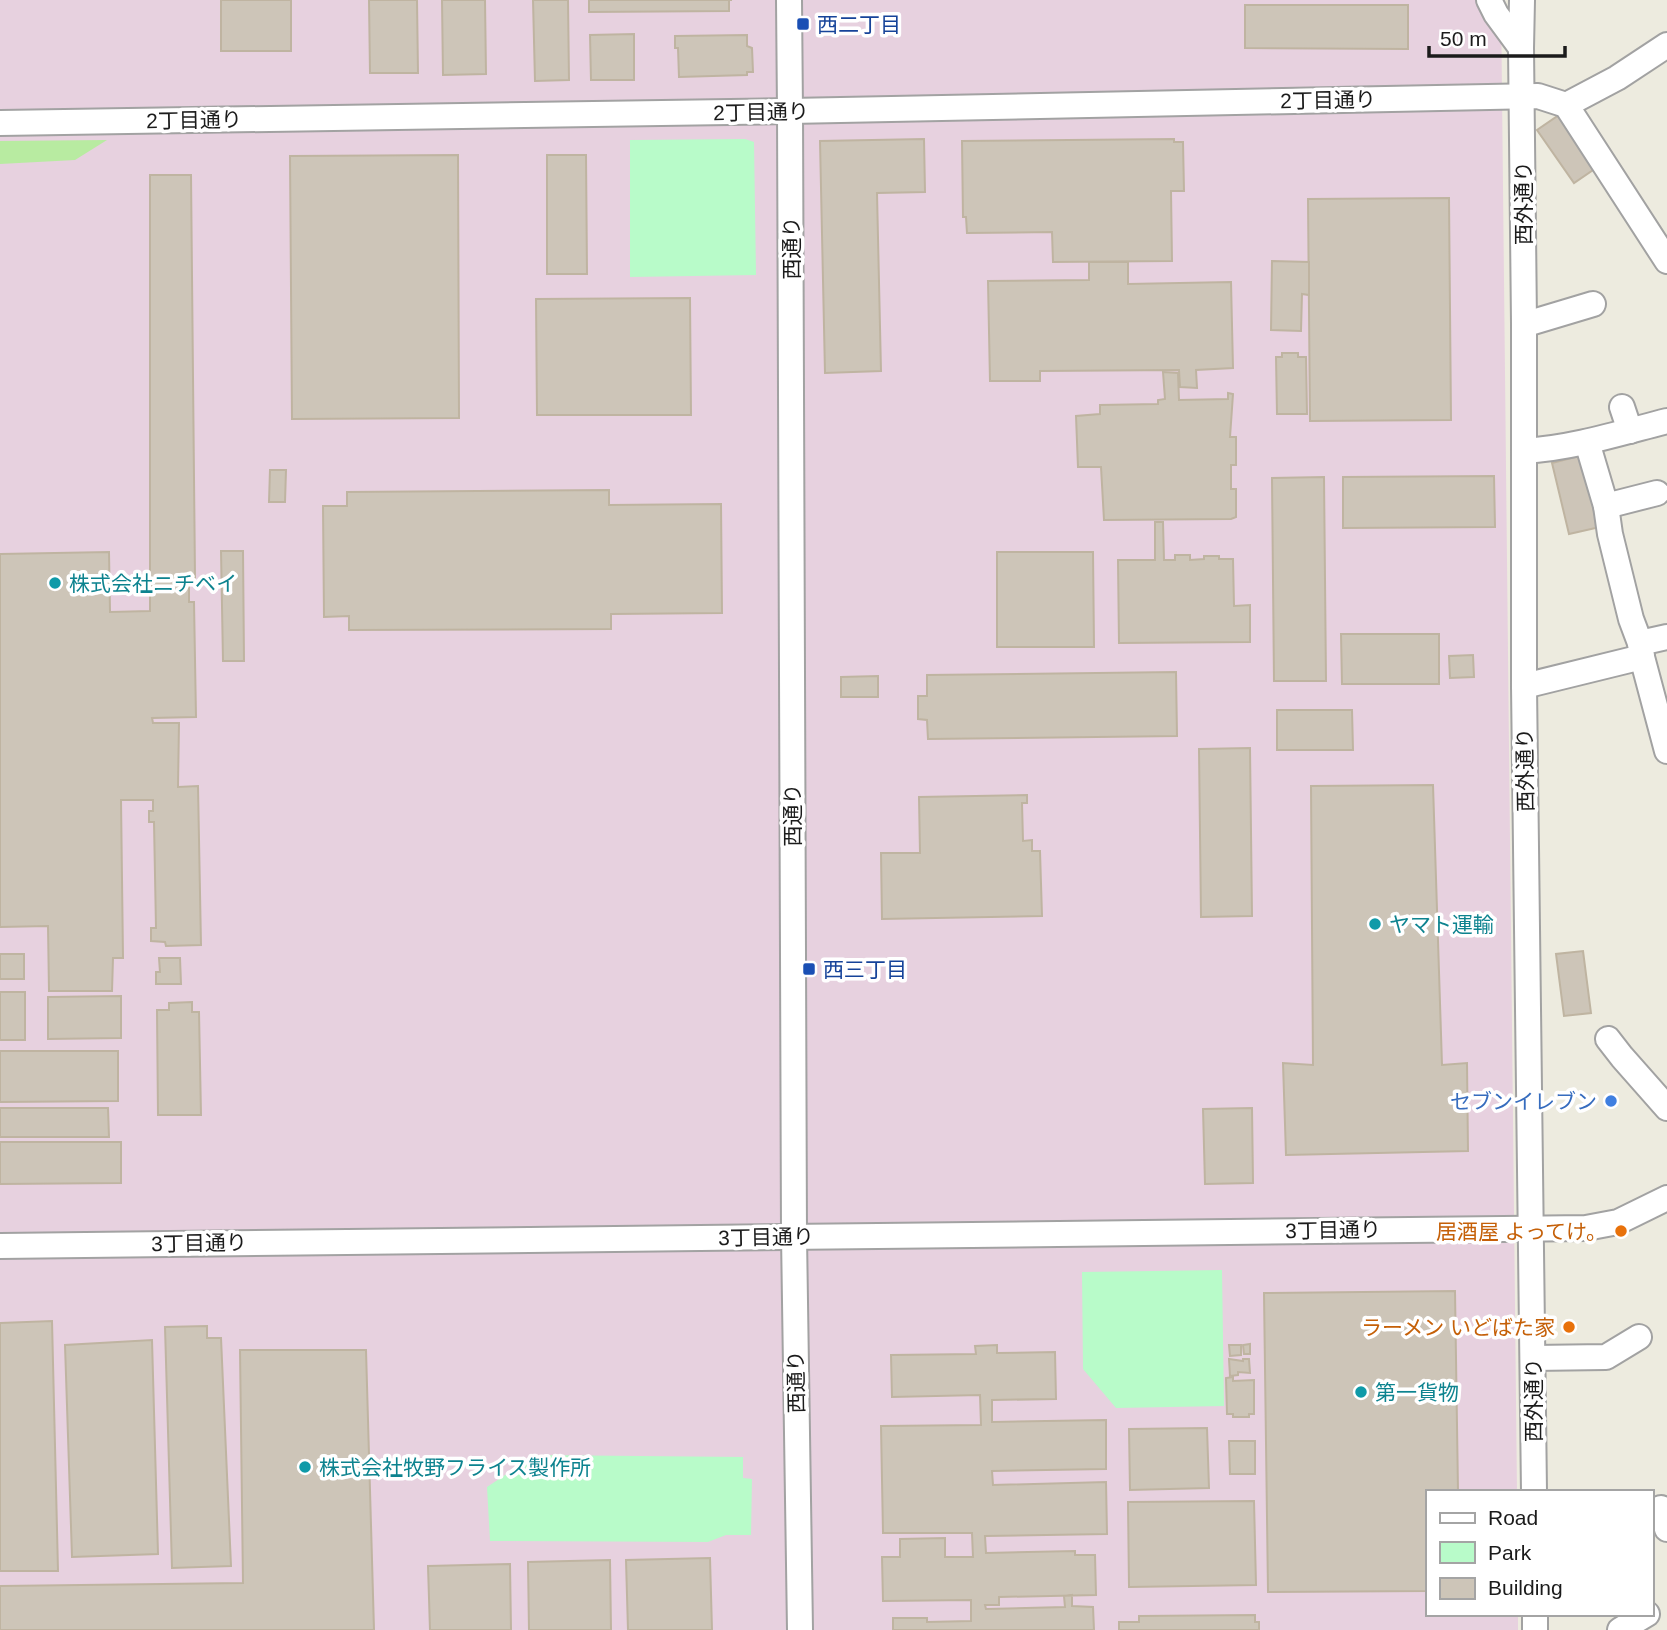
<svg xmlns="http://www.w3.org/2000/svg" width="1667" height="1630" font-family="Arial,'Noto Sans JP',sans-serif">
<style>
.industrial{fill:#e7d1df}
.grass{fill:#b8eba1}
.park{fill:#b8fbc9}
.building{fill:#cdc5b8;stroke:#bfb4a1;stroke-width:2}
.lines{fill:none;stroke-linecap:round;stroke-linejoin:round}
.minor-casing{stroke:#a2a2a2;stroke-width:28}
.minor{stroke:#fff;stroke-width:24}
.transit-dot{fill:#1a4fb4;stroke:#fff;stroke-width:2.5}
.culture-dot{fill:#0f9aa8;stroke:#fff;stroke-width:2.5}
.shop-dot{fill:#3f7fe0;stroke:#fff;stroke-width:2.5}
.food-dot{fill:#e8710a;stroke:#fff;stroke-width:2.5}
.labels{text-anchor:middle;dominant-baseline:central;stroke-width:7;stroke-linejoin:round;paint-order:stroke}
.transit-label{font-size:21px;fill:#164399;stroke:#fff;text-anchor:start}
.street-label{font-size:21px;fill:#1b1b1b;stroke:#fff}
.culture-label{font-size:21px;fill:#0d838f;stroke:#fff;text-anchor:start}
.shop-label{font-size:21px;fill:#366cbe;stroke:#fff;text-anchor:end}
.food-label{font-size:21px;fill:#c56008;stroke:#fff;text-anchor:end}
</style>
<rect width="100%" height="100%" fill="#edebdf"/>
<polygon class="industrial" points="0,0 1501,0 1517,1492 1427,1492 1427,1614 1518,1614 1518,1630 0,1630"/>
<polygon class="grass" points="107,140 75,160 0,164 0,141"/>
<g class="park">
<polygon points="745,139 754,142 756,275 630,277 630,140"/>
<polygon points="1222,1270 1224,1406 1116,1408 1083,1369 1082,1272"/>
<polygon points="535,1455 743,1457 743,1478 752,1479 751,1535 726,1535 708,1542 490,1541 487,1487"/>
</g>
<g class="building">
<rect x="221" y="0" width="70" height="51"/>
<polygon points="369,0 417,0 418,73 370,73"/>
<polygon points="442,0 485,0 486,74 443,75"/>
<polygon points="533,0 568,0 569,80 535,81"/>
<polygon points="589,0 732,0 729,0 729,11 589,12"/>
<polygon points="1245,5 1408,5 1408,49 1245,48"/>
<polygon points="634,34 634,80 591,80 590,35"/>
<polygon points="747,35 747,46 752,48 753,72 747,72 747,75 679,77 678,48 675,48 675,36"/>
<polygon points="1559,115 1596,168 1574,183 1537,130"/>
<polygon points="924,139 925,192 877,193 881,371 825,373 820,141"/>
<polygon points="1174,139 1174,142 1183,142 1184,191 1171,191 1172,261 1053,262 1052,232 967,233 966,217 963,217 962,141"/>
<polygon points="458,155 459,418 292,419 290,156"/>
<polygon points="547,155 586,155 587,274 547,274"/>
<polygon points="150,175 191,175 195,578 184,578 183,587 189,587 189,602 194,602 196,717 152,718 153,723 179,723 178,787 198,786 201,945 166,946 165,942 151,941 151,928 156,928 154,822 149,822 149,811 153,811 153,800 121,800 123,958 113,958 112,991 49,991 48,926 0,927 0,554 109,552 110,612 150,611"/>
<polygon points="1449,198 1451,420 1310,421 1308,199"/>
<polygon points="1272,261 1309,262 1309,295 1302,294 1301,331 1271,330"/>
<polygon points="1089,262 1128,262 1128,284 1231,282 1233,368 1196,370 1197,388 1180,387 1179,370 1040,371 1040,381 990,381 988,281 1089,280"/>
<polygon points="690,298 691,415 537,415 536,299"/>
<polygon points="1282,353 1298,353 1298,357 1306,357 1307,414 1277,414 1276,357 1282,357"/>
<polygon points="1163,372 1178,373 1179,400 1228,399 1228,393 1233,394 1230,437 1236,437 1236,465 1231,465 1231,489 1236,489 1236,517 1231,519 1104,520 1101,467 1078,467 1076,416 1100,414 1100,405 1158,404 1158,400 1165,399"/>
<polygon points="1583,455 1600,527 1569,534 1552,463"/>
<polygon points="270,470 286,470 285,502 269,502"/>
<polygon points="1494,476 1495,527 1343,528 1343,477"/>
<polygon points="1324,477 1326,681 1274,681 1272,478"/>
<polygon points="609,490 609,505 721,504 722,613 611,614 611,629 349,630 349,616 324,617 323,506 347,506 347,492"/>
<polygon points="1155,522 1163,522 1164,560 1175,560 1175,555 1190,555 1190,560 1204,559 1204,556 1219,556 1219,559 1233,559 1234,606 1250,605 1250,642 1119,643 1118,560 1155,560"/>
<polygon points="221,551 243,551 244,661 223,661"/>
<polygon points="997,552 1093,552 1094,647 997,647"/>
<polygon points="1341,634 1439,634 1439,684 1342,684"/>
<polygon points="1473,655 1474,677 1450,678 1449,656"/>
<polygon points="1176,672 1177,736 928,739 927,720 918,719 918,696 927,696 927,675"/>
<polygon points="878,676 878,697 841,697 841,677"/>
<polygon points="1277,710 1352,710 1353,750 1277,750"/>
<polygon points="1250,748 1252,916 1201,917 1199,749"/>
<polygon points="1433,785 1442,1065 1467,1063 1468,1151 1286,1155 1283,1063 1313,1065 1311,786"/>
<polygon points="1027,795 1027,803 1022,803 1023,841 1032,840 1032,851 1040,851 1042,916 882,919 881,853 920,853 919,797"/>
<polygon points="1583,951 1591,1013 1564,1016 1556,954"/>
<rect x="0" y="954" width="24" height="25"/>
<polygon points="159,958 180,958 181,984 156,984 156,972 160,972"/>
<rect x="0" y="992" width="25" height="48"/>
<polygon points="121,996 121,1038 48,1039 48,997"/>
<polygon points="192,1002 192,1012 199,1012 201,1115 158,1115 157,1010 169,1010 169,1003"/>
<polygon points="0,1051 118,1051 118,1101 0,1102"/>
<polygon points="0,1108 108,1108 109,1137 0,1137"/>
<polygon points="1252,1108 1253,1183 1205,1184 1203,1109"/>
<polygon points="0,1142 121,1142 121,1183 0,1184"/>
<polygon points="1455,1291 1458,1492 1427,1492 1427,1591 1268,1592 1264,1293"/>
<polygon points="52,1321 58,1571 0,1571 0,1323"/>
<polygon points="207,1326 207,1338 221,1338 231,1566 172,1568 165,1327"/>
<polygon points="152,1340 158,1554 72,1557 65,1345"/>
<polygon points="1250,1344 1250,1354 1244,1354 1243,1345"/>
<polygon points="997,1345 997,1353 1055,1352 1056,1399 992,1400 992,1422 1106,1420 1106,1469 992,1471 993,1485 1106,1482 1107,1534 985,1536 986,1553 1075,1551 1075,1555 1095,1555 1096,1595 999,1597 999,1605 985,1605 986,1609 1065,1607 1064,1596 1072,1595 1072,1606 1093,1607 1094,1630 893,1630 893,1618 927,1618 927,1622 971,1621 971,1600 883,1601 882,1557 900,1557 900,1539 945,1538 945,1557 973,1557 972,1533 883,1533 881,1426 981,1425 980,1395 892,1397 891,1355 976,1354 975,1346"/>
<polygon points="1229,1345 1241,1345 1241,1355 1230,1356"/>
<polygon points="240,1350 366,1350 374,1630 0,1630 0,1586 243,1583"/>
<polygon points="1229,1359 1243,1361 1243,1359 1249,1359 1250,1373 1238,1372 1238,1375 1230,1376"/>
<polygon points="1233,1377 1233,1381 1254,1380 1254,1414 1249,1414 1249,1417 1233,1417 1233,1414 1227,1414 1226,1378"/>
<polygon points="1207,1428 1209,1488 1130,1490 1129,1429"/>
<polygon points="1229,1441 1255,1441 1255,1474 1230,1474"/>
<polygon points="1254,1501 1256,1585 1129,1587 1128,1502"/>
<polygon points="710,1558 712,1630 628,1630 626,1560"/>
<polygon points="610,1560 611,1630 529,1630 528,1562"/>
<polygon points="510,1564 511,1630 430,1630 428,1566"/>
<polygon points="1255,1615 1255,1622 1259,1622 1259,1630 1119,1630 1119,1622 1139,1622 1139,1616"/>
</g>
<g class="lines">
<g class="minor-casing">
<g id="minor">
<polyline points="789,0 790,111 794,1236 800,1630"/>
<polyline points="1489,0 1496,14 1521,48"/>
<polyline points="1522,0 1521,48 1524,323 1524,686 1534,1492"/>
<polyline points="1566,105 1617,78 1667,45"/>
<polyline points="0,123 790,111 1538,96 1566,105 1667,261"/>
<polyline points="1524,323 1533,322 1593,304"/>
<polyline points="1622,407 1630,431"/>
<polyline points="1587,442 1606,506 1610,534 1631,619 1640,643 1642,657 1667,751"/>
<path d="M1524,451c49,-3 96,-18 143,-30"/>
<polyline points="1606,506 1657,493"/>
<polyline points="1640,643 1667,637"/>
<polyline points="1524,686 1642,657"/>
<polyline points="1608,1039 1622,1057 1667,1108"/>
<polyline points="0,1246 1586,1228 1618,1222 1667,1198"/>
<polyline points="1533,1358 1606,1357 1639,1337"/>
<polyline points="1661,1508 1667,1529"/>
<polyline points="1535,1614 1535,1630"/>
<polyline points="1620,1630 1647,1614"/>
</g>
</g>
<use href="#minor" class="minor"/>
</g>
<g class="transit-dot">
<rect x="796" y="17" width="14" height="14" rx="3.5"/>
<rect x="802" y="962" width="14" height="14" rx="3.5"/>
</g>
<g class="culture-dot">
<circle cx="55" cy="583" r="7"/>
<circle cx="1375" cy="924" r="7"/>
<circle cx="1361" cy="1392" r="7"/>
<circle cx="305" cy="1467" r="7"/>
</g>
<circle class="shop-dot" cx="1611" cy="1101" r="7"/>
<g class="food-dot">
<circle cx="1621" cy="1231" r="7"/>
<circle cx="1569" cy="1327" r="7"/>
</g>
<g class="labels">
<g class="transit-label">
<text x="817" y="24">西二丁目</text>
<text x="823" y="969">西三丁目</text>
</g>
<g class="street-label">
<text transform="translate(1328 100) rotate(-1)">2丁目通り</text>
<text transform="translate(761 112) rotate(-1)">2丁目通り</text>
<text transform="translate(194 120) rotate(-1)">2丁目通り</text>
<text transform="translate(1523 203) rotate(-90)">西外通り</text>
<text transform="translate(791 248) rotate(-90)">西通り</text>
<text transform="translate(1525 770) rotate(-91)">西外通り</text>
<text transform="translate(792 815) rotate(-90)">西通り</text>
<text transform="translate(1333 1230) rotate(-1)">3丁目通り</text>
<text transform="translate(766 1237) rotate(-1)">3丁目通り</text>
<text transform="translate(199 1243) rotate(-1)">3丁目通り</text>
<text transform="translate(796 1382) rotate(-91)">西通り</text>
<text transform="translate(1533 1400) rotate(-90)">西外通り</text>
</g>
<g class="culture-label">
<text x="69" y="583">株式会社ニチベイ</text>
<text x="1389" y="924">ヤマト運輸</text>
<text x="1375" y="1392">第一貨物</text>
<text x="319" y="1467">株式会社牧野フライス製作所</text>
</g>
<g class="shop-label">
<text x="1597" y="1101">セブンイレブン</text>
</g>
<g class="food-label">
<text x="1607" y="1231">居酒屋 よってけ。</text>
<text x="1555" y="1327">ラーメン いどばた家</text>
</g>
</g>
<rect x="1426" y="1490" width="228" height="126" fill="#ffffff" stroke="#a4a4a4" stroke-width="2"/>
<rect x="1440" y="1513" width="35" height="10" fill="#ffffff" stroke="#a4a4a4" stroke-width="2"/>
<text x="1488" y="1525" font-size="21" fill="#1b1b1b">Road</text>
<rect x="1440" y="1542" width="35" height="21" fill="#b8fbc9" stroke="#a4a4a4" stroke-width="2"/>
<text x="1488" y="1560" font-size="21" fill="#1b1b1b">Park</text>
<rect x="1440" y="1578" width="35" height="21" fill="#cdc5b8" stroke="#a4a4a4" stroke-width="2"/>
<text x="1488" y="1595" font-size="21" fill="#1b1b1b">Building</text>
<path d="M1429 46v10h136v-10" fill="none" stroke="#1b1b1b" stroke-width="3.5"/>
<text x="1440" y="46" font-size="21" fill="#1b1b1b" stroke="#ffffff" stroke-width="5" paint-order="stroke">50 m</text>
</svg>
